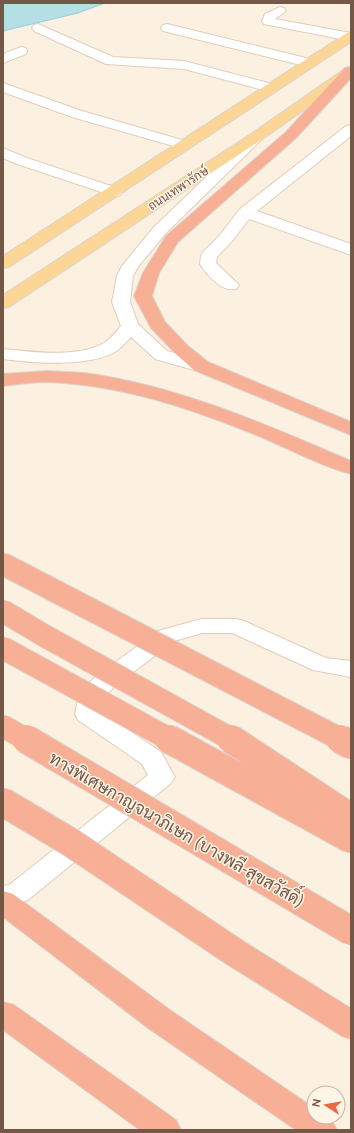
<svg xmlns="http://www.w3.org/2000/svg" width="354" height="1133" font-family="Ubuntu,Sarabun,sans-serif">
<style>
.water{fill:#b5dee5;stroke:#9bced7}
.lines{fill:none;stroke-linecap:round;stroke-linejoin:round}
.minor-casing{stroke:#e0cdbc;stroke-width:2}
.major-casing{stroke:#dbd3cf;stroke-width:2}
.highway-casing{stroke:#dbd3cf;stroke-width:2}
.minor{fill:#fff;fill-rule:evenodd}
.major{fill:#fcd697;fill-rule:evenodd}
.highway{fill:#f7af96;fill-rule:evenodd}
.highway-bridge-far1-casing{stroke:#dbd3cf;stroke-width:24;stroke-linecap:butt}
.highway-bridge-casing{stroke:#dbd3cf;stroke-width:30;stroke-linecap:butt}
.highway-bridge-far1{stroke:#f7af96;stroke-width:22}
.highway-bridge{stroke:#f7af96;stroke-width:28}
.labels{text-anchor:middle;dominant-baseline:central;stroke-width:3;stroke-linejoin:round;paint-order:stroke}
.far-street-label{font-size:12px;fill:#735747;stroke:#fff5e6}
.near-street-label{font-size:17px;fill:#735747;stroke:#fff5e6}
</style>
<rect width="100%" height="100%" fill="#fcf1e0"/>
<polygon class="water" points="3,3 105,3 78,13 3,31"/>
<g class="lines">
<g class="minor-casing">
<g id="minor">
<polygon points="280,7 284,8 286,11 275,19 351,33 351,41 264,24 262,21 265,14"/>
<polygon points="38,24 113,57 184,61 276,85 278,88 276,91 271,92 184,69 106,64 34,31 32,28 34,25"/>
<polygon points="167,24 314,60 316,63 314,66 309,67 163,31 161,28 163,25"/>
<polygon points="21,47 26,48 27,51 26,54 3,63 3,54"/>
<polygon points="3,83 82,111 189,142 191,145 189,148 184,149 72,117 3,92"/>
<path d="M351,125v11l-94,75 94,33v11l-102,-36 -17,22 -15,16 -1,6 23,22 -3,4c-15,3 -28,-13 -36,-25l1,-8 2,-4 17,-17 20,-26 106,-83z"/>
<path d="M256,133l5,1 2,3 -2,3 -96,94 -27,33 -5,9 -3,26 8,22 29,27 41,11 2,4 -2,4 -7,2 -46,-13 -24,-22c-4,4 -8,9 -13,13 -27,18 -84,13 -115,9v-10c29,3 74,9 101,-6 7,-4 12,-11 17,-17l-9,-24 5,-26 5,-10 31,-38 98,-94z"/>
<polygon points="3,148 27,158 120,189 123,192 120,195 115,197 110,195 17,164 3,158"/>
<polygon points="201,619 236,619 244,621 326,658 351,661 351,677 313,670 232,633 202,633 174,641 114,687 103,698 100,711 161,752 175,777 171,783 28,900 3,908 3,886 9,885 148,775 142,764 78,720 75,714 79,695 82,689 98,675 158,631"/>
</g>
</g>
<g class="major-casing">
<g id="major">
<polygon points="351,32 351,42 9,267 3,268 3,256 347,33"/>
<polygon points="351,67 351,77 261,140 9,307 3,308 3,295 251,134 346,68"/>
</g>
</g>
<g class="highway-casing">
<g id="highway">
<polygon points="351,67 351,78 296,138 178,242 159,273 152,296 165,322 188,346 208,362 351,422 351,435 194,370 176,354 151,328 134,296 143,273 166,236 286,132 345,68"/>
<path d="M46,371c16,1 31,1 46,3 91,14 175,51 259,87v13c-28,-7 -62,-25 -90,-37 -69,-28 -138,-52 -213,-55 -15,0 -30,2 -45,4v-12z"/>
<path d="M3,891l10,3 157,116 144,98v9c15,0 16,-1 23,13h-41l-148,-102 -145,-111z"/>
<polygon points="3,1002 14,1005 176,1120 181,1130 140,1130 3,1030"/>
</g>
</g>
<use href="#minor" class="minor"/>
<use href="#major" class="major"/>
<use href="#highway" class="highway"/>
<g class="highway-bridge-far1-casing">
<g id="highway-bridge-far1">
<polyline points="3,564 342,740"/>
<polyline points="3,611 45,636 233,740"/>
<polyline points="3,648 171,740"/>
<polyline points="3,726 27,740"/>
</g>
</g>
<g class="highway-bridge-casing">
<g id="highway-bridge">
<polyline points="26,739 351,931"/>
<polyline points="169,739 351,839"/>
<polyline points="231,739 351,818"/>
<polyline points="340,739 351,745"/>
<polyline points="3,802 70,842 234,952 351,1025"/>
</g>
</g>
<use href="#highway-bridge-far1" class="highway-bridge-far1"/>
<use href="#highway-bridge" class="highway-bridge"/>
</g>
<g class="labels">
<g class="far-street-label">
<text transform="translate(178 188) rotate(-33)">ถนนเทพารักษ์</text>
</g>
<g class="near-street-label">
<text transform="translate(177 829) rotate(30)">ทางพิเศษกาญจนาภิเษก (บางพลี-สุขสวัสดิ์)</text>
</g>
</g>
<rect width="354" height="1133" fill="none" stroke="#735747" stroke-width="8"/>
<g transform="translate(326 1105) rotate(282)"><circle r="19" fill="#fff5e6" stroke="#c7b6a6"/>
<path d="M0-3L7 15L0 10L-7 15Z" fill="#e86843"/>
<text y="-6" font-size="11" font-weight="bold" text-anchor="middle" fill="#735747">N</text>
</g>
</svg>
